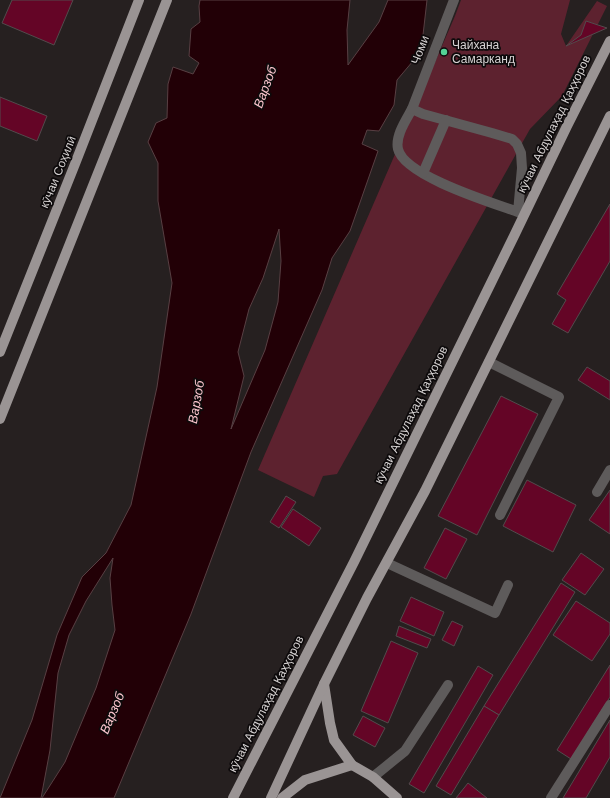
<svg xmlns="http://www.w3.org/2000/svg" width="610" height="798" font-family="'Work Sans',sans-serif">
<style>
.green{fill:#5d222f}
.water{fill:#220006;stroke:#583f43;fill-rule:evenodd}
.building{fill:#640526;stroke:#524b4c}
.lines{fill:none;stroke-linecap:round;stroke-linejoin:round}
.minor{stroke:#5e5b5b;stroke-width:10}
.major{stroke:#9a9494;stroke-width:10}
.poi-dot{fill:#54d396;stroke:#0d0a0b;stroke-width:1.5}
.labels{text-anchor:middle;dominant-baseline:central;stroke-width:3.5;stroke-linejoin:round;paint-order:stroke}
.poi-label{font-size:12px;fill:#d6d2d2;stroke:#0d0a0b;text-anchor:start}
.street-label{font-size:12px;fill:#d6d2d2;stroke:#0d0a0b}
.water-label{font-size:13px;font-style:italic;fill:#fcc6ce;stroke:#0d0a0b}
</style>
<rect width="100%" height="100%" fill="#262020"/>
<polygon class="green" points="461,0 570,0 561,34 566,46 597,1 607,6 562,96 530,129 337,474 323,476 314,497 258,470 455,16"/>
<path class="water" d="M200,0h150l-3,30 1,35 31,-43 9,-22h39l-4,35 -10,26 -16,19 -3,25 -15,26 -12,-1 -5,14 16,7 -28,80 -18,27 -10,32 -71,162 -60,162 -77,184h-72l23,-36 31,-74 19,-58 -3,-25 -2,-27 3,-20 -27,43 -17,34 -11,38 -8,77 -9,48h-41l32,-78 25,-85 25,-58 24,-24 25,-48 26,-118 15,-104 -14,-82v-38l-10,-21 8,-19 11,-5 1,-34 5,-17 20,7 6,-11 -10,-7 2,-27 9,-7 -1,-16zM279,229l2,32 -3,41 -13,48 -34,79 13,-53 -6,-24 11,-43 14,-31z"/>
<g class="building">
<polygon points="12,0 73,0 54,45 2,23"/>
<polygon points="586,21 607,28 566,46 581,35"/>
<polygon points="0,97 47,116 37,141 0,126"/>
<polygon points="610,204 610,261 568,333 552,324 566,300 557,294"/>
<polygon points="587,367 610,381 610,400 578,380"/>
<polygon points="501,396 538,414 477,535 438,516"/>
<polygon points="527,480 576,505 553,552 503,526"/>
<polygon points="610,490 610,534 589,520"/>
<polygon points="286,496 296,502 279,528 270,522"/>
<polygon points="293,509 321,528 309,546 281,527"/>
<polygon points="445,528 467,539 446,579 424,568"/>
<polygon points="581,553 604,569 585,595 562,580"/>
<polygon points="561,583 575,592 499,715 484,706"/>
<polygon points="411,597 444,612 434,636 400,621"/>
<polygon points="576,601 610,623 610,634 592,661 553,635"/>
<polygon points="452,621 463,626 454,646 442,640"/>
<polygon points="399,626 431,639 427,648 396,636"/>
<polygon points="391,641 418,653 388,723 361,711"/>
<polygon points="610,665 610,697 571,759 557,750"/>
<polygon points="478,666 493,675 424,793 409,784"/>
<polygon points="484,706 499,715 451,795 436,786"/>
<polygon points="363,716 385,728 375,747 353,735"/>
<polygon points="610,720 610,757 586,798 563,798"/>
<polygon points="468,783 487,798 456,798"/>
</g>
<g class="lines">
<g class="minor">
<path d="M412,109l11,5 69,19 20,6 5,5 4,9 1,15 -4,44c-25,-9 -114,-36 -120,-63 -3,-13 8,-29 14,-40z"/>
<polyline points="412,109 454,0"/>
<polyline points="423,173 446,120"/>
<polyline points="489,362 559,397 500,515"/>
<polyline points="597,492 610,470"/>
<polyline points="387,563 495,613 508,585"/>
<polyline points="373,777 405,751 448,685"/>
<polyline points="551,798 610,705"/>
</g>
<g class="major">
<polyline points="0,352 75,164 139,0"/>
<polyline points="0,419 167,0"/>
<polyline points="324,684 330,723 334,740 352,765 373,777 397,798"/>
<polyline points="233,798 354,562 514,236 567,126 610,41"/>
<polyline points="271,798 324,684 367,598 425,491 610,116"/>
<polyline points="282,798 305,780 352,765"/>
</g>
</g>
<circle class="poi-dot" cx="444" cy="52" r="4"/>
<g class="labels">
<g class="poi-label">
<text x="452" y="45">Чайхана<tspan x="452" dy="14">Самарканд</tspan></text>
</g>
<g class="street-label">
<text transform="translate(420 50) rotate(-69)">Чоми</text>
<text transform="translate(554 124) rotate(-64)">кӯчаи Абдулаҳад Қаҳҳоров</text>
<text transform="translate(58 172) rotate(-68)">кӯчаи Соҳилӣ</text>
<text transform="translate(411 415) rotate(-64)">кӯчаи Абдулаҳад Қаҳҳоров</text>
<text transform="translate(266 704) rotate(-63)">кӯчаи Абдулаҳад Қаҳҳоров</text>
</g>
<g class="water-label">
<text transform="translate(265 87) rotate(-70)">Варзоб</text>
<text transform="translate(196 402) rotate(-80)">Варзоб</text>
<text transform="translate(112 713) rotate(-67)">Варзоб</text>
</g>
</g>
</svg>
